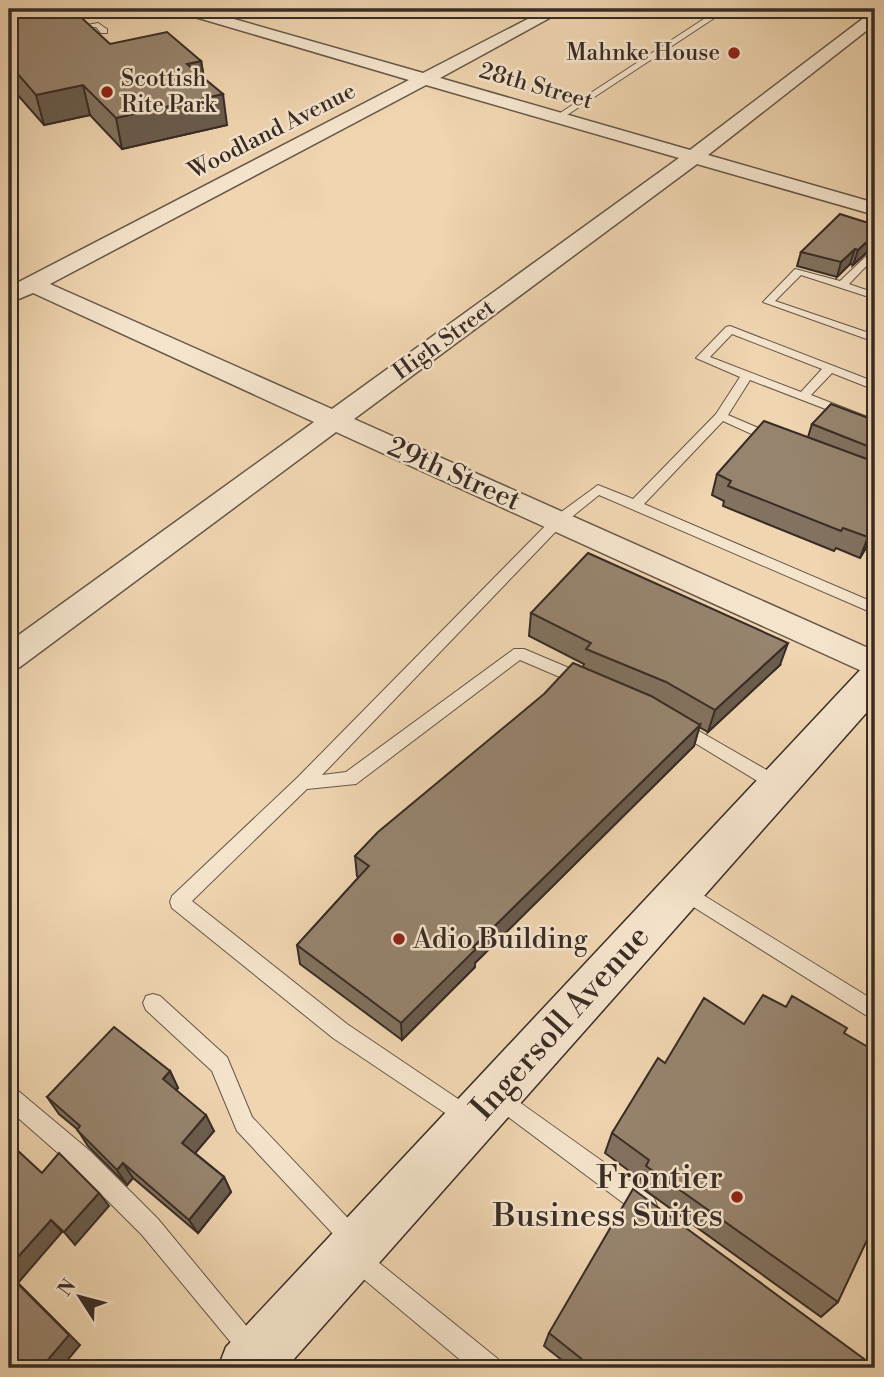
<svg xmlns="http://www.w3.org/2000/svg" width="884" height="1377" font-family="'Libre Bodoni',serif">
<style>
.lines{fill:none;stroke-linecap:round;stroke-linejoin:round}
.service-casing{stroke:#665648;stroke-width:2}
.minor-casing{stroke:#665648;stroke-width:3}
.secondary-casing{stroke:#382c26;stroke-width:3}
.service{fill:#f5e4cc;fill-rule:evenodd}
.minor{fill:#f5e4cc;fill-rule:evenodd}
.secondary{fill:#f5e4cc;fill-rule:evenodd}
.wall{fill:#82725f;stroke:#382c26;stroke-width:2}
.shaded-wall{fill:#6a5c4d;stroke:#382c26;stroke-width:2}
.building{fill:#97846e;stroke:#382c26;stroke-width:2}
.poi-dot{fill:#8f2418;stroke:#f5e4cc;stroke-width:2.5}
.labels{text-anchor:middle;dominant-baseline:central;stroke-width:5;stroke-linejoin:round;paint-order:stroke}
.far-poi-label{font-size:23px;fill:#382c26;stroke:#f5e4cc;text-anchor:end}
.far-street-label{font-size:23px;fill:#382c26;stroke:#f5e4cc}
.street-label{font-size:28px;fill:#382c26;stroke:#f5e4cc}
.poi-label{font-size:28px;fill:#382c26;stroke:#f5e4cc;text-anchor:start}
.near-street-label{font-size:33px;fill:#382c26;stroke:#f5e4cc}
.near-poi-label{font-size:33px;fill:#382c26;stroke:#f5e4cc;text-anchor:end}
</style>
<rect width="100%" height="100%" fill="#efd5b0"/>
<filter id="stains"><feTurbulence type="fractalNoise" baseFrequency=".00286" numOctaves="4"/><feColorMatrix values="0 0 0 0 .2 0 0 0 0 .09 0 0 0 0 .02 0 0 0 .5 -.17"/></filter>
<radialGradient id="worn" r=".72"><stop offset=".6" stop-color="#630" stop-opacity="0"/><stop offset="1" stop-color="#630" stop-opacity=".3"/></radialGradient>
<g class="lines">
<g class="service-casing">
<g id="service">
<polygon points="719,9 728,9 561,119 554,117"/>
<polygon points="98,23 107,29 107,33 101,33 96,27 69,31 65,29"/>
<polygon points="875,248 875,257 849,284 875,293 875,299 801,275 775,301 875,335 875,342 763,302 795,269 840,281"/>
<path d="M730,326l145,56v8l-43,-17 -21,22 64,25v8l-125,-48 -22,35 49,21v6h-8l-46,-21 -79,83 231,99v11l-276,-119 -36,29 -241,251 24,-3 168,-123h10l64,27 2,4 -2,4h-12l-56,-24 -164,124 -49,5 -115,112 155,123 129,87 4,7 -4,7 -7,4 -136,-91 -161,-130 -2,-6 2,-6 125,-118 256,-260 45,-33 35,14 83,-85 24,-37 -44,-19 30,-31zM732,334l90,35 -21,23 -91,-35z"/>
<polygon points="678,719 784,780 786,785 784,790 778,792 772,790 672,729 670,725 672,721"/>
<polygon points="682,882 875,1001 875,1021 676,896 673,890 676,884"/>
<polygon points="153,994 160,996 227,1057 252,1117 362,1233 365,1241 362,1249 498,1359 501,1368 470,1368 348,1266 345,1258 348,1250 237,1131 212,1071 146,1010 143,1003 146,996"/>
<polygon points="9,1086 16,1089 90,1151 158,1219 259,1341 263,1349 259,1357 251,1361 243,1357 142,1235 74,1167 9,1110"/>
<polygon points="498,1087 654,1198 657,1206 654,1214 646,1217 638,1214 491,1104 488,1097 491,1090"/>
</g>
</g>
<g class="minor-casing">
<path id="minor" d="M175,9h24l224,64 124,-64h19l-126,69 250,72 179,-136 6,-2v12l-167,131 167,48v12l-178,-51 -343,255 521,232v26l-539,-245 -316,235 -11,4v-29l305,-220 -281,-129 -24,10v-16l400,-207 -231,-68zM426,85l253,73 -347,251 -282,-125z"/>
</g>
<g class="secondary-casing">
<polygon id="secondary" points="875,664 875,703 286,1368 218,1368 226,1347 862,668"/>
</g>
<use href="#service" class="service"/>
<use href="#minor" class="minor"/>
<use href="#secondary" class="secondary"/>
</g>
<g class="wall">
<polygon points="9,16 110,44 201,61 204,78 227,125 122,149 90,115 44,125 9,85"/>
<polygon points="875,225 875,246 875,245 853,265 850,264 837,277 797,266 801,252"/>
<polygon points="875,250 875,271 867,269 872,254"/>
<polygon points="875,417 875,542 874,543 870,541 860,558 836,548 834,551 723,506 724,501 712,495 717,474 808,437 812,424 871,419"/>
<polygon points="531,613 780,665 708,732 699,727 694,746 475,963 475,967 402,1040 300,964 297,945 359,877 357,876 355,856 583,667 584,664 529,636"/>
<polygon points="786,1007 844,1033 838,1302 821,1317 638,1185 640,1179 605,1153 612,1133 665,1063 744,1024"/>
<polygon points="170,1071 178,1088 176,1090 214,1131 195,1153 224,1177 231,1192 198,1233 133,1178 127,1185 88,1146 77,1129 59,1114 47,1097"/>
<polygon points="549,1333 875,1368 572,1368 544,1346"/>
</g>
<g class="shaded-wall">
<polygon points="201,61 206,90 187,64"/>
<polygon points="83,85 90,115 44,125 36,95"/>
<polygon points="223,94 227,125 122,149 116,118"/>
<polygon points="875,234 875,245 853,265 858,250"/>
<polygon points="855,249 850,264 837,277 841,262"/>
<polygon points="875,526 870,541 860,558 868,537"/>
<polygon points="788,643 780,665 708,732 715,710"/>
<polygon points="700,725 694,746 475,963 475,967 402,1040 401,1023 473,947"/>
<polygon points="170,1071 178,1088 171,1096 163,1079"/>
<polygon points="206,1115 214,1131 191,1158 182,1143"/>
<polygon points="123,1163 133,1178 127,1185 117,1170"/>
<polygon points="224,1177 231,1192 198,1233 189,1220"/>
<polygon points="99,1193 109,1206 75,1245 64,1232"/>
<polygon points="51,1220 62,1232 18,1283 80,1345 61,1368 41,1368 9,1275 9,1267"/>
</g>
<g class="building">
<polygon points="50,9 72,9 110,44 167,32 201,61 187,64 223,94 116,118 83,85 36,95 9,64 9,16"/>
<polygon points="840,214 875,225 875,234 858,250 855,249 841,262 801,252"/>
<polygon points="831,404 871,419 874,416 875,417 875,449 812,424"/>
<polygon points="764,421 875,462 875,526 868,537 843,528 841,531 728,486 731,481 717,474"/>
<polygon points="588,553 788,643 715,710 666,682 586,649 591,643 531,613"/>
<polygon points="573,663 651,696 700,725 473,947 476,949 401,1023 297,945 369,866 355,856 378,832 544,694"/>
<polygon points="763,995 786,1007 792,996 847,1028 844,1033 875,1051 875,1223 838,1302 646,1166 649,1160 612,1133 658,1058 665,1063 704,998 744,1024"/>
<polygon points="114,1027 170,1071 163,1079 206,1115 182,1143 224,1177 189,1220 123,1163 117,1170 77,1130 80,1126 47,1097"/>
<polygon points="16,1149 42,1173 59,1153 99,1193 64,1232 51,1220 9,1267 9,1157"/>
<polygon points="633,1189 875,1367 875,1368 593,1368 549,1333"/>
<polygon points="9,1275 69,1335 41,1368 23,1368 9,1354"/>
</g>
<g class="poi-dot">
<circle cx="734" cy="53" r="7"/>
<circle cx="107" cy="92" r="7"/>
<circle cx="399" cy="939" r="7"/>
<circle cx="737" cy="1197" r="7"/>
</g>
<g class="labels">
<g class="far-poi-label">
<text x="720" y="53">Mahnke House</text>
<text x="121" y="79" text-anchor="start">Scottish<tspan x="121" dy="26">Rite Park</tspan></text>
</g>
<g class="far-street-label">
<text transform="translate(536 86) rotate(16)">28th Street</text>
<text transform="translate(272 131) rotate(-27)">Woodland Avenue</text>
<text transform="translate(444 340) rotate(-36)">High Street</text>
</g>
<g class="street-label">
<text transform="translate(454 474) rotate(24)">29th Street</text>
</g>
<g class="poi-label">
<text x="413" y="939">Adio Building</text>
</g>
<g class="near-street-label">
<text transform="translate(561 1023) rotate(-48)">Ingersoll Avenue</text>
</g>
<g class="near-poi-label">
<text x="723" y="1178">Frontier<tspan x="723" dy="38">Business Suites</tspan></text>
</g>
</g>
<rect width="884" height="1377" fill="none" stroke="#efd5b0" stroke-width="35"/>
<rect x="10" y="10" width="863" height="1356" fill="none" stroke="#382c26" stroke-width="3.5"/>
<rect x="18" y="18" width="849" height="1342" fill="none" stroke="#382c26" stroke-width="2"/>
<g transform="translate(80 1297) rotate(306)" stroke="#f5e4cc" stroke-width="5" paint-order="stroke">
<path d="M0-5L12 26L0 18L-12 26Z" fill="#382c26"/>
<text y="-10" font-size="19" font-weight="bold" text-anchor="middle" fill="#382c26">N</text>
</g>
<rect width="100%" height="100%" filter="url(#stains)"/>
<rect width="100%" height="100%" fill="url(#worn)"/>
</svg>
